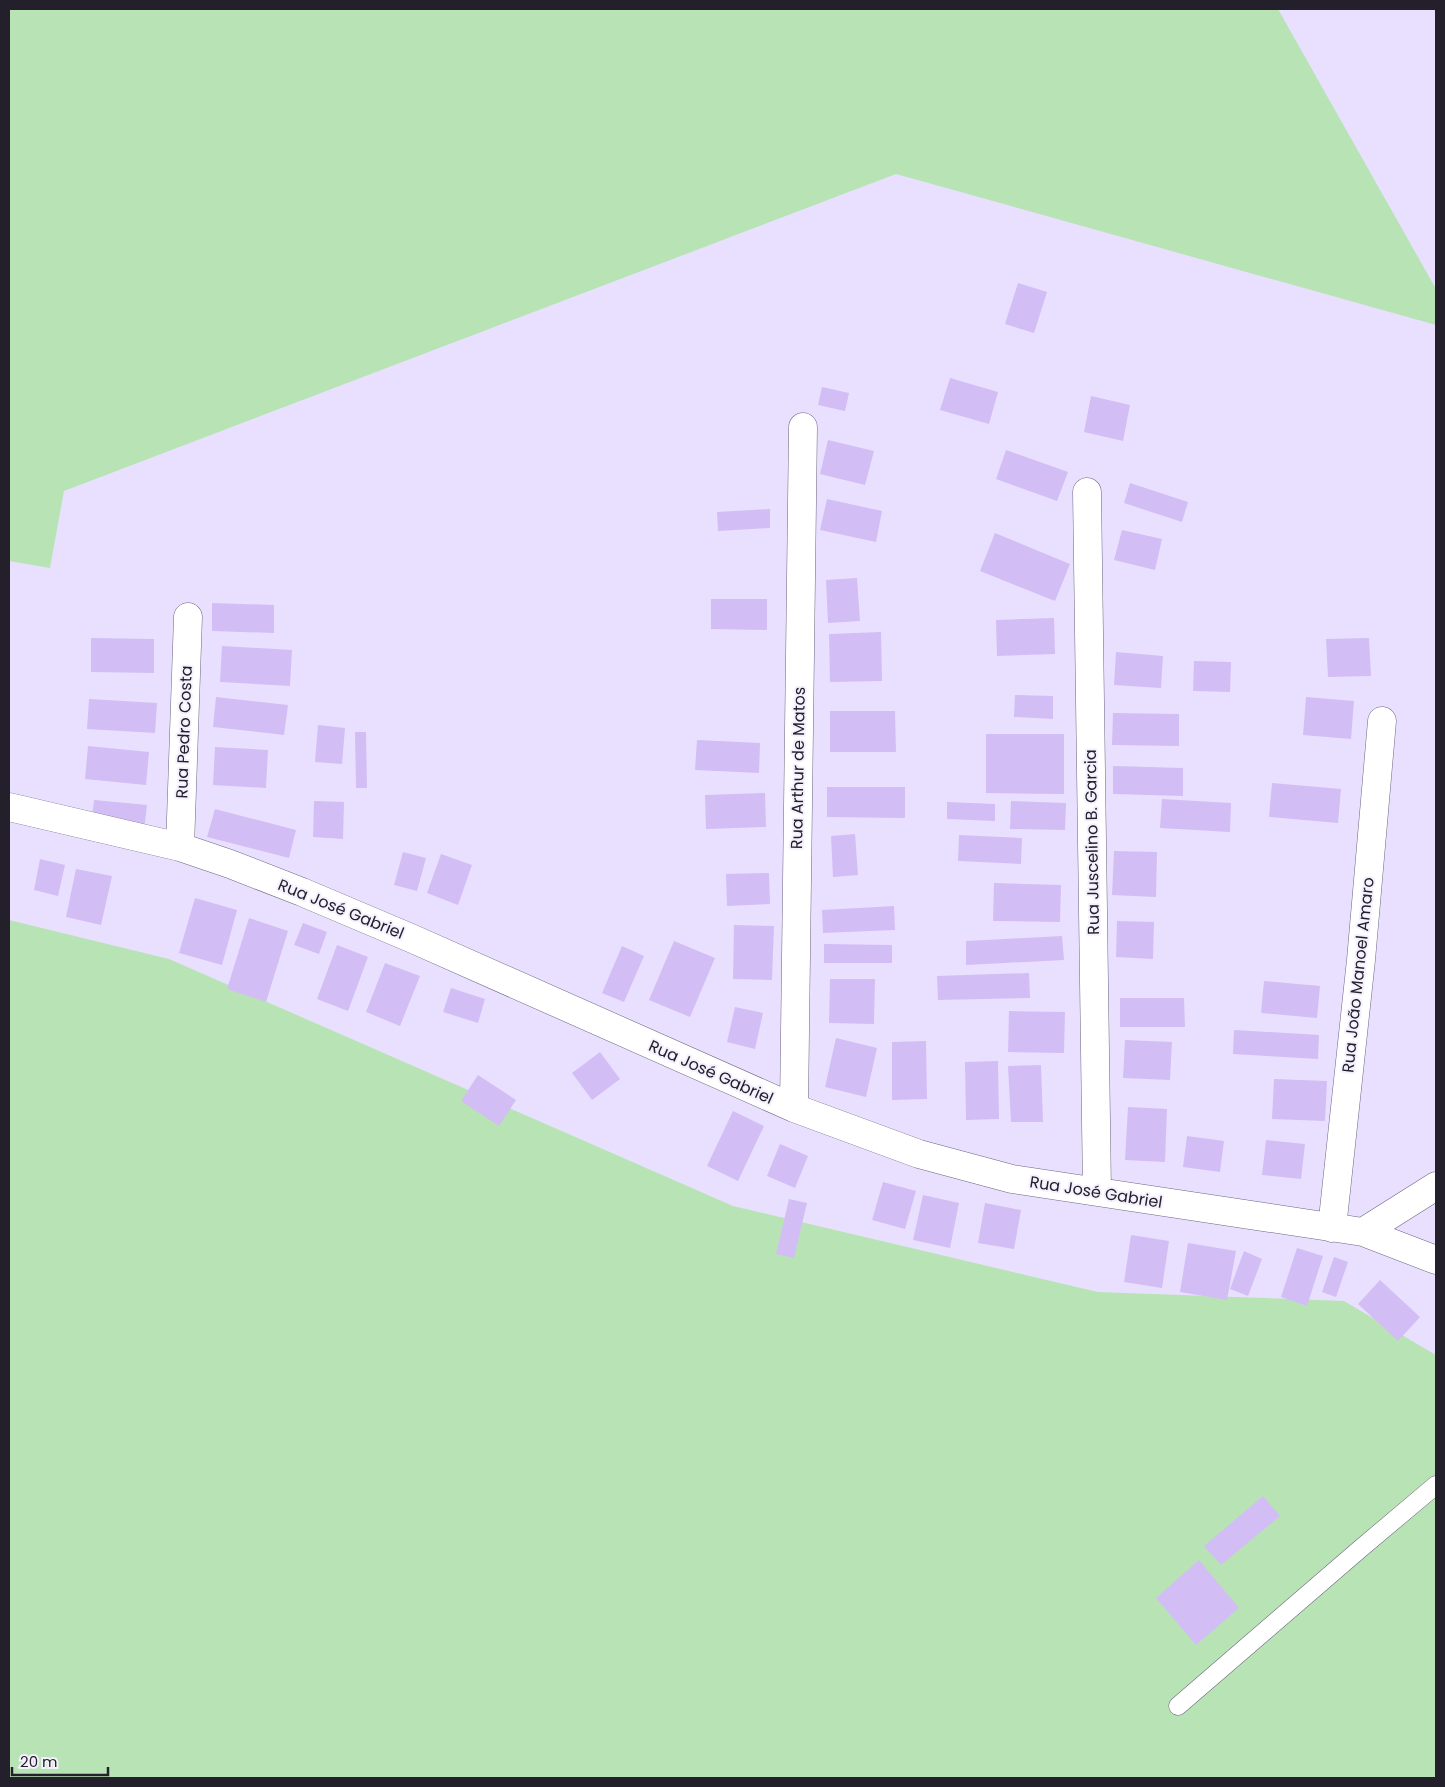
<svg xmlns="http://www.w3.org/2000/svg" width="1445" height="1787" font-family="Poppins,sans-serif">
<rect width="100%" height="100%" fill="#e9e0ff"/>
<path fill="#b8e4b5" d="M 9,9 L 1278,9 L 1436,289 L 1436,325 L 896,174 L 64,491 L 50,568 L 9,561 Z
M 9,920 L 169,959 L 733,1206 L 1098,1292 L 1344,1301 L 1436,1355 L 1436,1778 L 9,1778 Z"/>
<path fill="#d3bdf5" d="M 1018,283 L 1047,292 L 1034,333 L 1005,324 Z
M 950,378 L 998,392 L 989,424 L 940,410 Z
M 822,387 L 849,393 L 845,411 L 818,405 Z
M 1091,396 L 1130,405 L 1123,441 L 1084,432 Z
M 828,440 L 874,451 L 865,485 L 820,474 Z
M 1006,450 L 1068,472 L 1057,501 L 996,479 Z
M 1130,483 L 1188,502 L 1182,522 L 1124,503 Z
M 827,499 L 882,511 L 876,542 L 820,530 Z
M 770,509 L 770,528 L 718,531 L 717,512 Z
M 1122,530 L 1162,539 L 1155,570 L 1114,560 Z
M 995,533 L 1070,564 L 1055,601 L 980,571 Z
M 857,578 L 860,621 L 828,623 L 826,580 Z
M 711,599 L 767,599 L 767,630 L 711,629 Z
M 212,603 L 274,605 L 274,633 L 212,631 Z
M 1054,618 L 1055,654 L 997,656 L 996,620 Z
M 881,632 L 882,681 L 830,682 L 829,634 Z
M 91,638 L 154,639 L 154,673 L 91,672 Z
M 1369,638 L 1371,676 L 1328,677 L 1326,639 Z
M 222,646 L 292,650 L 290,686 L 220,682 Z
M 1116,652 L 1163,656 L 1161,688 L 1114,685 Z
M 1194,661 L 1231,662 L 1230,692 L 1193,691 Z
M 1015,695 L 1053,696 L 1053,719 L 1014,717 Z
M 216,697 L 288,705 L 284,735 L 213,727 Z
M 1306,697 L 1354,701 L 1351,739 L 1303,735 Z
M 89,699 L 157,703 L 155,733 L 87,729 Z
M 830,711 L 895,711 L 896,752 L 830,752 Z
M 1113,713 L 1179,714 L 1179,746 L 1112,745 Z
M 318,725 L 345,728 L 342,764 L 315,762 Z
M 355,732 L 366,732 L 367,788 L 356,788 Z
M 986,734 L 1064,734 L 1064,794 L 986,793 Z
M 697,740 L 760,743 L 759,773 L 695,770 Z
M 88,746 L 149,752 L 146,785 L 85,779 Z
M 215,747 L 268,750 L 266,788 L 213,785 Z
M 1113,766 L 1183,768 L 1183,796 L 1113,794 Z
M 1272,783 L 1341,789 L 1338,823 L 1269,817 Z
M 827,787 L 905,787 L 905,818 L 827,817 Z
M 765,793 L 766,827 L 706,829 L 705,795 Z
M 1162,799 L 1231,803 L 1230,832 L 1160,828 Z
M 94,800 L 147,805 L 144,831 L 91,826 Z
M 314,801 L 344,802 L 343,839 L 313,837 Z
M 1011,801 L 1066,803 L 1065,830 L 1010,829 Z
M 947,802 L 995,804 L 995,821 L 947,819 Z
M 215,809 L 296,830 L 289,858 L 207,837 Z
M 855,834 L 858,875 L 833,877 L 831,836 Z
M 959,835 L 1022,838 L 1021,864 L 958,861 Z
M 1114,851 L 1157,852 L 1156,897 L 1112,895 Z
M 403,852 L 426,858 L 417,891 L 394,885 Z
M 441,854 L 472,865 L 458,905 L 427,893 Z
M 40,859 L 65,865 L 58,896 L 34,890 Z
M 76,869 L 112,876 L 101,925 L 66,917 Z
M 769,873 L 770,904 L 727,906 L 726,874 Z
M 994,883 L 1061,885 L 1060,922 L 993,921 Z
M 195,898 L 237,910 L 222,965 L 179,953 Z
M 894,906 L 895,930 L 823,933 L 822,910 Z
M 249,918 L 288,931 L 266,1002 L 227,989 Z
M 1117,921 L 1154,922 L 1153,959 L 1116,957 Z
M 303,923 L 327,932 L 319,954 L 294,945 Z
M 734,925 L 774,926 L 772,980 L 733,979 Z
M 1062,936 L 1064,960 L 966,965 L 966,941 Z
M 674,941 L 715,958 L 690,1017 L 649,1000 Z
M 824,944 L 892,945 L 892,963 L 824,963 Z
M 337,945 L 368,957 L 348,1011 L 317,999 Z
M 622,946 L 644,956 L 624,1002 L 602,993 Z
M 385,963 L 420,976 L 400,1026 L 366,1012 Z
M 1029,973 L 1030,998 L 938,1000 L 937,976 Z
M 830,979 L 875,979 L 874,1024 L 829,1023 Z
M 1264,981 L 1320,986 L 1317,1018 L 1261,1013 Z
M 451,988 L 485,999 L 478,1023 L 443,1012 Z
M 1120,998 L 1184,998 L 1185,1027 L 1120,1027 Z
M 735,1007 L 763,1013 L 755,1049 L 727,1042 Z
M 1009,1011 L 1065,1012 L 1064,1053 L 1008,1052 Z
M 1234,1030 L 1319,1035 L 1318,1059 L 1233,1054 Z
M 836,1038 L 877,1048 L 866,1097 L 825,1087 Z
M 1125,1040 L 1172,1042 L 1170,1080 L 1123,1078 Z
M 926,1041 L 927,1099 L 892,1100 L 892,1042 Z
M 600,1052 L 620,1079 L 592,1100 L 572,1073 Z
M 998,1061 L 999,1119 L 966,1120 L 965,1062 Z
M 1041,1065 L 1043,1122 L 1011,1122 L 1008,1066 Z
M 478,1075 L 516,1100 L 499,1126 L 461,1101 Z
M 1274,1079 L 1327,1081 L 1325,1121 L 1272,1119 Z
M 1128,1107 L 1167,1109 L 1165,1162 L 1125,1160 Z
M 733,1111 L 764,1126 L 738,1181 L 707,1166 Z
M 1187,1136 L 1224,1141 L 1220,1172 L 1183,1167 Z
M 1266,1140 L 1305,1144 L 1301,1179 L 1262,1175 Z
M 780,1144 L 808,1156 L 795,1188 L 767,1176 Z
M 883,1182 L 916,1191 L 905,1229 L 872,1220 Z
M 923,1195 L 959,1203 L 950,1248 L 913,1240 Z
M 789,1199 L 807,1203 L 794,1258 L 776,1254 Z
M 985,1203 L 1021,1210 L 1014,1249 L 978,1243 Z
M 1131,1235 L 1169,1241 L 1162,1288 L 1124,1282 Z
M 1188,1243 L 1236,1251 L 1227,1300 L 1180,1292 Z
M 1297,1248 L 1323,1256 L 1307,1306 L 1281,1297 Z
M 1244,1251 L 1262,1259 L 1248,1296 L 1230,1289 Z
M 1334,1257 L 1348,1262 L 1336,1297 L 1322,1292 Z
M 1380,1280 L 1420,1317 L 1398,1341 L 1358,1304 Z
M 1263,1496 L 1280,1516 L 1221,1565 L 1204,1546 Z
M 1199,1560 L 1239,1608 L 1196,1645 L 1156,1598 Z"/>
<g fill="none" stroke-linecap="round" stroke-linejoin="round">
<defs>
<path id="lane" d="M 1178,1706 L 1360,1549 L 1436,1485"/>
<path id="street" d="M 1087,492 L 1097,1191
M 9,807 L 180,847 L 230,864 L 302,892 L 413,939 L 794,1108 L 919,1154 L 1012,1179 L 1363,1232 L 1436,1260
M 180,847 L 188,617
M 794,1108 L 803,427
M 1332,1228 L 1361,960 L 1382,721
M 1363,1232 L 1436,1186"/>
</defs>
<use href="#lane" stroke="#6d6580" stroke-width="19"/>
<use href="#street" stroke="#6d6580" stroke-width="29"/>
<use href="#lane" stroke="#fff" stroke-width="18"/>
<use href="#street" stroke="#fff" stroke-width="28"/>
</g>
<g text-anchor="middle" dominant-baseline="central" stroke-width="4" stroke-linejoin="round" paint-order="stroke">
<g font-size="16" fill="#24202b" stroke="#f4f0fd">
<text transform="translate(184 732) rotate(-88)">Rua Pedro Costa</text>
<text transform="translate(798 768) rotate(-89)">Rua Arthur de Matos</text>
<text transform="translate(1092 842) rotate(-91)">Rua Juscelino B. Garcia</text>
<text transform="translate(341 909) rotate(22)">Rua José Gabriel</text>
<text transform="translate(1358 975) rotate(-84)">Rua João Manoel Amaro</text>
<text transform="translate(711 1072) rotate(24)">Rua José Gabriel</text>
<text transform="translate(1096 1192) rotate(9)">Rua José Gabriel</text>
</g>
</g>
<rect width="1445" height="1787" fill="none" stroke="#24202b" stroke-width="20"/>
<path d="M12 1767v8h96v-8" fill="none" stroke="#24202b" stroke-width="2.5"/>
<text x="20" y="1767" font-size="15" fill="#24202b" stroke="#f4f0fd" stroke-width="4" paint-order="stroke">20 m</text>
</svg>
